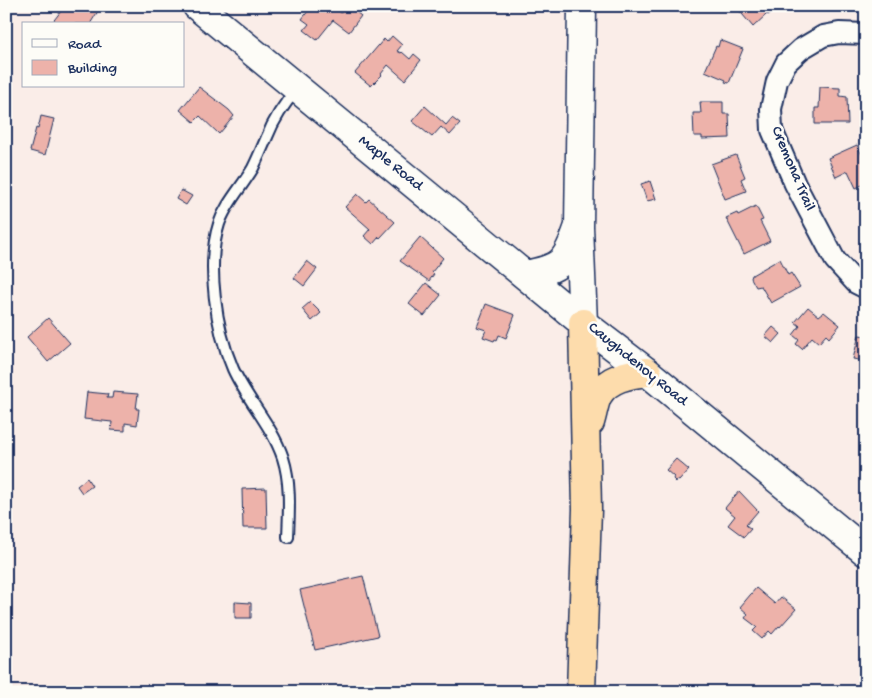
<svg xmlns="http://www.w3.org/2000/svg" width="872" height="698" font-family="'Gochi Hand',sans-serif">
<rect width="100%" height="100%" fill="#faede8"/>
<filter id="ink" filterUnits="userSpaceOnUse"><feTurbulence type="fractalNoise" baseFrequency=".02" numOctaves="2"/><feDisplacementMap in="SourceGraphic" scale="10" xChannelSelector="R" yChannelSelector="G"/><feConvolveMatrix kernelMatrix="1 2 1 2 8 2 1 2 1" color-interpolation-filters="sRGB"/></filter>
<g filter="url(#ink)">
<path fill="#edb2aa" stroke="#1b2f5e" d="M 65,6 L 92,6 L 98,11 L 90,24 L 51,24 Z
M 312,6 L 320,6 L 325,10 L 329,6 L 333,6 L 341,13 L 346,6 L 349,6 L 361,16 L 349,32 L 333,20 L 317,40 L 304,30 L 309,24 L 302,19 Z
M 739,6 L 779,6 L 768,15 L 767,14 L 753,27 L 737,8 Z
M 392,36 L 402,45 L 397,51 L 401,53 L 402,52 L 410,59 L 414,54 L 421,60 L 405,80 L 388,65 L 381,74 L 382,75 L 371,86 L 355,73 L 384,39 L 387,42 Z
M 720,40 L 743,49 L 729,83 L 725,82 L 726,80 L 705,71 L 716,46 L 718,47 Z
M 199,87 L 229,110 L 234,116 L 219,134 L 200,116 L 194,122 L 180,110 Z
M 820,87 L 840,88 L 840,96 L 847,97 L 848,124 L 815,124 L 815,108 L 819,108 Z
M 700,102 L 723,102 L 723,114 L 729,114 L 730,138 L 702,139 L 702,136 L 694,136 L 693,113 L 701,113 Z
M 425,106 L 446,125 L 452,118 L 460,124 L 450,135 L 441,127 L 432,137 L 412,121 Z
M 41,116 L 54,119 L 45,155 L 30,151 L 36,128 L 38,129 Z
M 857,145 L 866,163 L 863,165 L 866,171 L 866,183 L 856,188 L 848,171 L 836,177 L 828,158 Z
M 736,155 L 745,177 L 741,179 L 746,191 L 725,199 L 711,164 Z
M 650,181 L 656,199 L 647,201 L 641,184 Z
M 181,190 L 192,196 L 186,205 L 176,199 Z
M 357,194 L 366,202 L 369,199 L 395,222 L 380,238 L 379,237 L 373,244 L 364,236 L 370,229 L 345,207 Z
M 756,206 L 763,220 L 760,221 L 770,241 L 744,254 L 726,218 L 737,213 L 738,215 Z
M 420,237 L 443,258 L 432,272 L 434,274 L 429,281 L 400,261 Z
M 780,259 L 788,275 L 791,273 L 800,287 L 771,303 L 761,286 L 756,287 L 751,278 L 752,275 Z
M 307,261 L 317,269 L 304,286 L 294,278 Z
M 426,283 L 441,295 L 424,316 L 409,304 Z
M 310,302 L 321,313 L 312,321 L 302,309 Z
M 486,304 L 515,315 L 506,338 L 499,335 L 497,340 L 495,339 L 494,341 L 483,337 L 486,330 L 477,327 Z
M 808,307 L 819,316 L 824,312 L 840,325 L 829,338 L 826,335 L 819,343 L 812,337 L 802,349 L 796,344 L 799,340 L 793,335 L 800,326 L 795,322 Z
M 48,318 L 70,343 L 48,362 L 27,337 Z
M 773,327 L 781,334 L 773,343 L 765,336 Z
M 859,335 L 866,336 L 866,374 L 862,373 L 864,361 L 853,359 Z
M 87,392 L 108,394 L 107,398 L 112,398 L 113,392 L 138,394 L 136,409 L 139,409 L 137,425 L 125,423 L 125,431 L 111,430 L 112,422 L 84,419 Z
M 676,459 L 689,470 L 679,481 L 677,480 L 676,482 L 673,479 L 674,477 L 666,470 Z
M 87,478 L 92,486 L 82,493 L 77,486 Z
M 266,488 L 267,528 L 243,528 L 242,489 Z
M 739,491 L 758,511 L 746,525 L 751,529 L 744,537 L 728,525 L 735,516 L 725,508 Z
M 363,576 L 378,636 L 315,650 L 300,590 Z
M 756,588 L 775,604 L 781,597 L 796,609 L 780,627 L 779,626 L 772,634 L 769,631 L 762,639 L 753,631 L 757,627 L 745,618 L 748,614 L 740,607 Z
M 235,602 L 251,603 L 251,618 L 235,618 Z"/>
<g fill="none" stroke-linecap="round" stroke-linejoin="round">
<defs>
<path id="lane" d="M 288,537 C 289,511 291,483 283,458 C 272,425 247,400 233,369 C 216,330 206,264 219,224 C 226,203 242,187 253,168 C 258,158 262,148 267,137 C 274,119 284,104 297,89"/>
<path id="street" d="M 866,34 L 839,33 L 823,36 L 801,49 L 786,63 L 777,81 L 771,109 L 772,130 L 795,184 L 835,260 L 856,283 L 866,288"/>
<path id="secondary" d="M 197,6 L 583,323
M 582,6 L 579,227 L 583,323 L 647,372 L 866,552
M 525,275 C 562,268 566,263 578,229"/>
<path id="highway" d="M 590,422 C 593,413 594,402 598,395 C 608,378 629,374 647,372
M 581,692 L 587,509 L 583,323"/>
</defs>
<use href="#lane" stroke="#1b2f5e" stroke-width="14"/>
<use href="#street" stroke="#1b2f5e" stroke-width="24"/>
<use href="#secondary" stroke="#1b2f5e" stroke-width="31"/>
<use href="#highway" stroke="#1b2f5e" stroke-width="31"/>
<use href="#lane" stroke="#fdfcf7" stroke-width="10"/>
<use href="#street" stroke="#fdfcf7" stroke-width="20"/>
<use href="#secondary" stroke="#fdfcf7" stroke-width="28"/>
<use href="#highway" stroke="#fddcac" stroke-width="28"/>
</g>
</g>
<g text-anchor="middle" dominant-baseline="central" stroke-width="5" stroke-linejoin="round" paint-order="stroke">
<g font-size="16" fill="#1b2f5e" stroke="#fdfcf7">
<text transform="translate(390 164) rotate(39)">Maple Road</text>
<text transform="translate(792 169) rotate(67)">Cremona Trail</text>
<text transform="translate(637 365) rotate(39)">Caughdenoy Road</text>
</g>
</g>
<rect width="872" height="698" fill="none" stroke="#fdfcf7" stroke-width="25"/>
<rect x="12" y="12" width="847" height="673" fill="none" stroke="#1b2f5e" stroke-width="2" filter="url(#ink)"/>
<rect x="22" y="22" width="162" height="65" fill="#fdfcf7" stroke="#a3aaba"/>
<rect x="32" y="39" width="25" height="8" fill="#fdfcf7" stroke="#a3aaba"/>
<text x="68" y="48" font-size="15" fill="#1b2f5e">Road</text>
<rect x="32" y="60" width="25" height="15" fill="#edb2aa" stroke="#a3aaba"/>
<text x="68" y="72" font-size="15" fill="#1b2f5e">Building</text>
</svg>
